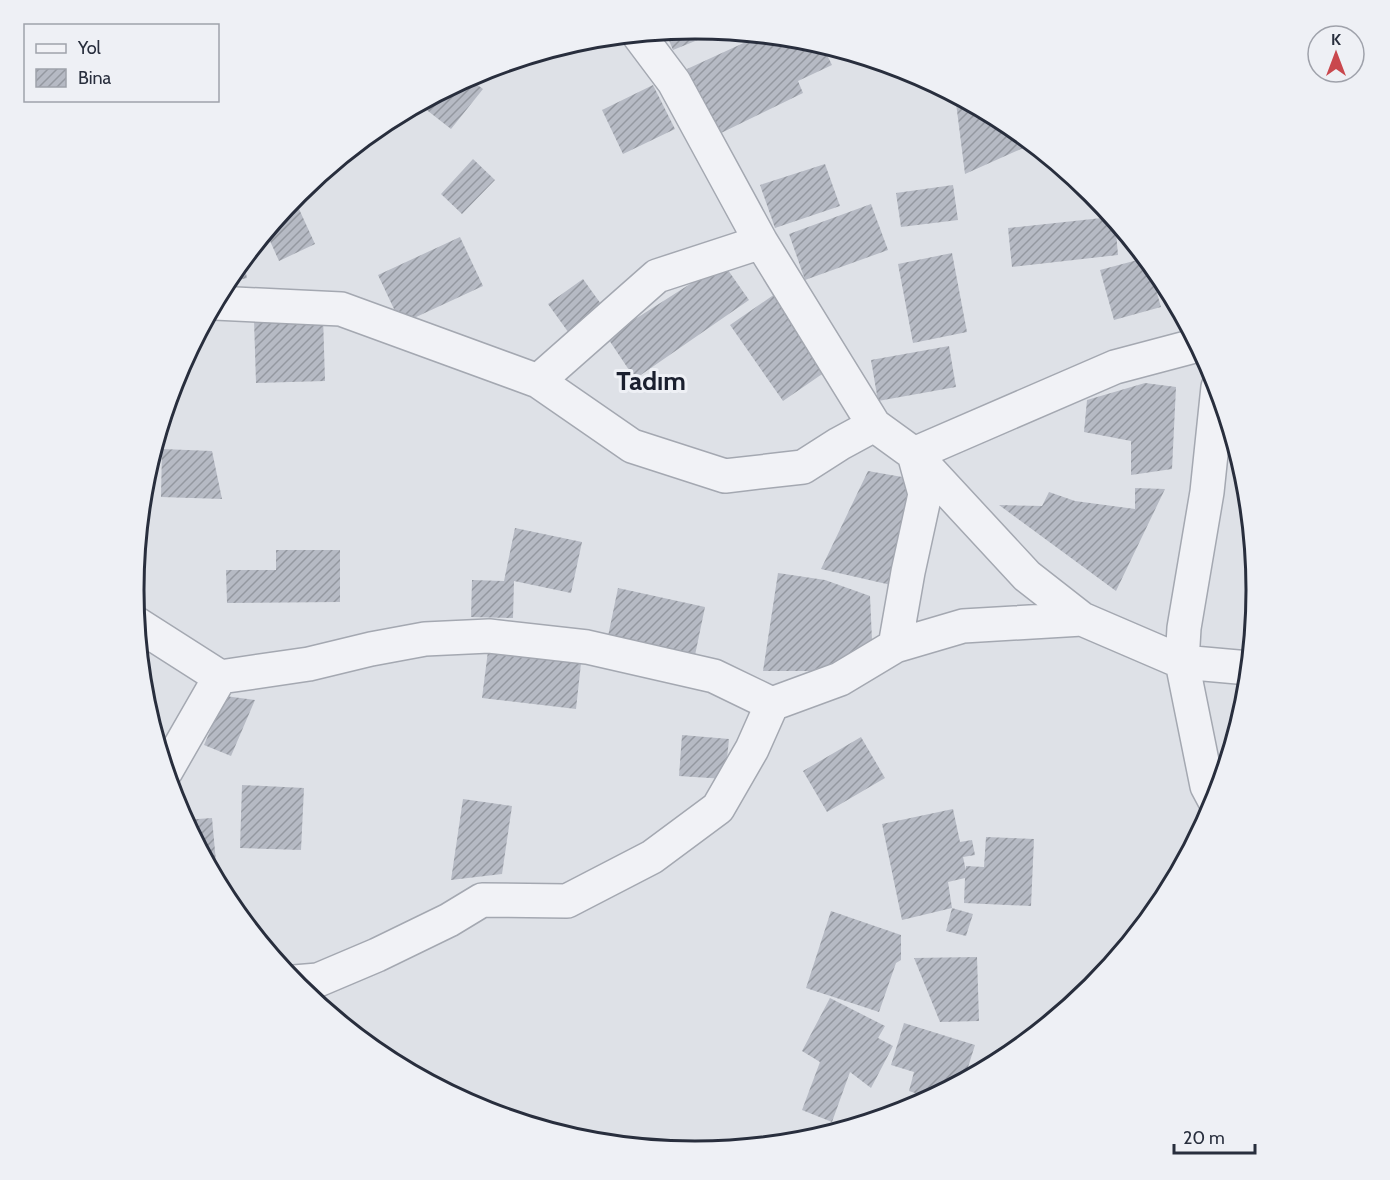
<svg xmlns="http://www.w3.org/2000/svg" width="1390" height="1180" font-family="Cabin,sans-serif">
<defs>
<pattern id="building-hatch" width="6" height="6" patternUnits="userSpaceOnUse" patternTransform="scale(1.5)"><rect width="6" height="6" fill="#b6bac4"/><path d="M-1 1l2-2M0 6l6-6M5 7l2-2" fill="none" stroke="#9498a0"/></pattern>
</defs>
<rect width="100%" height="100%" fill="#dee1e7"/>
<path fill="url(#building-hatch)" d="M 695,29 L 720,31 L 673,50 L 665,31 Z
M 761,35 L 805,39 L 822,45 L 832,65 L 798,81 L 803,93 L 719,134 L 687,69 Z
M 468,78 L 483,89 L 451,129 L 419,104 Z
M 653,85 L 675,129 L 623,154 L 602,110 Z
M 955,95 L 1007,123 L 1032,144 L 965,174 Z
M 473,159 L 495,180 L 462,214 L 441,194 Z
M 825,164 L 840,206 L 775,228 L 760,185 Z
M 953,185 L 958,220 L 901,227 L 896,193 Z
M 294,198 L 315,244 L 279,261 L 266,232 Z
M 871,204 L 888,250 L 805,280 L 789,234 Z
M 1111,217 L 1115,221 L 1118,255 L 1012,267 L 1008,228 Z
M 460,237 L 483,286 L 401,324 L 378,275 Z
M 952,253 L 967,332 L 913,343 L 898,264 Z
M 1145,258 L 1148,262 L 1161,307 L 1114,320 L 1100,270 Z
M 243,260 L 247,278 L 225,283 L 228,278 Z
M 723,263 L 749,300 L 635,379 L 607,337 Z
M 583,279 L 606,311 L 571,336 L 548,304 Z
M 775,294 L 828,370 L 783,401 L 730,325 Z
M 323,317 L 325,381 L 256,383 L 254,320 Z
M 949,346 L 956,387 L 878,401 L 871,360 Z
M 1145,383 L 1176,387 L 1172,469 L 1131,475 L 1131,441 L 1084,432 L 1087,400 Z
M 162,449 L 212,451 L 222,499 L 161,497 Z
M 868,471 L 908,478 L 906,505 L 891,585 L 821,569 Z
M 1135,488 L 1165,489 L 1116,591 L 999,505 L 1042,506 L 1049,492 L 1075,501 L 1135,509 Z
M 515,528 L 582,542 L 571,593 L 514,581 L 513,618 L 471,617 L 472,580 L 504,581 Z
M 276,550 L 340,550 L 340,602 L 227,603 L 226,570 L 276,570 Z
M 778,573 L 825,580 L 870,596 L 872,640 L 822,671 L 763,671 Z
M 618,588 L 705,607 L 694,660 L 607,641 Z
M 489,643 L 582,654 L 576,709 L 482,698 Z
M 225,696 L 255,700 L 231,756 L 204,745 Z
M 682,735 L 729,739 L 725,779 L 679,776 Z
M 861,737 L 885,778 L 827,812 L 803,771 Z
M 242,785 L 304,788 L 301,850 L 240,848 Z
M 463,799 L 512,806 L 502,874 L 451,880 Z
M 953,809 L 960,842 L 972,840 L 975,855 L 963,857 L 966,871 L 966,866 L 984,867 L 986,837 L 1034,839 L 1031,906 L 964,903 L 965,878 L 948,882 L 952,908 L 902,920 L 882,824 Z
M 212,818 L 218,884 L 184,820 Z
M 952,908 L 973,914 L 966,936 L 946,931 Z
M 831,911 L 901,935 L 901,960 L 896,963 L 879,1012 L 806,988 Z
M 977,957 L 979,1021 L 940,1022 L 914,958 Z
M 830,998 L 885,1026 L 878,1038 L 893,1046 L 871,1088 L 850,1072 L 832,1122 L 802,1110 L 820,1062 L 802,1051 Z
M 904,1023 L 975,1045 L 964,1080 L 930,1098 L 909,1091 L 914,1072 L 891,1065 Z"/>
<g fill="none" stroke-linecap="round" stroke-linejoin="round">
<defs>
<path id="minor" d="M 638,34 L 674,82 L 761,242 L 874,425 L 914,454 L 1027,576 L 1082,619 L 1182,662 L 1207,786 L 1215,801
M 215,303 L 341,309 L 538,381 L 632,446 L 725,476 L 803,467 L 839,444 L 874,425
M 538,381 L 657,276 L 761,242
M 1218,387 L 1207,492 L 1184,628 L 1182,662 L 1249,668
M 137,624 L 220,677 L 309,664 L 371,649 L 425,639 L 489,636 L 587,647 L 714,676 L 772,704
M 895,646 L 963,626 L 1082,619
M 166,771 L 220,677
M 294,982 L 318,980 L 377,955 L 449,920 L 482,900 L 567,901 L 652,857 L 718,808 L 752,749 L 772,704 L 840,679 L 895,646 L 908,572 L 925,494 L 914,454 L 1115,367 L 1198,345"/>
</defs>
<use href="#minor" stroke="#a4a8b1" stroke-width="36"/>
<use href="#minor" stroke="#f1f2f6" stroke-width="33"/>
</g>
<g text-anchor="middle" dominant-baseline="central" stroke-width="6" stroke-linejoin="round" paint-order="stroke">
<g font-size="26" font-weight="bold" fill="#1a1f2e" stroke="#eef0f5">
<text x="651" y="381">Tadım</text>
</g>
</g>
<path d="M0 0H1390V1180H0ZM144 590a551 551 0 1 1 1102 0a551 551 0 1 1-1102 0Z" fill="#eef0f5" fill-rule="evenodd"/>
<path fill="none" stroke="#282e3d" stroke-width="3" d="M144 590a551 551 0 1 1 1102 0a551 551 0 1 1-1102 0Z"/>
<rect x="24" y="24" width="195" height="78" fill="#eef0f5" stroke="#9fa2ab" stroke-width="1.5"/>
<rect x="36" y="44" width="30" height="9" fill="#f1f2f6" stroke="#9fa2ab" stroke-width="1.5"/>
<text x="78" y="54" font-size="18" fill="#282e3d">Yol</text>
<rect x="36" y="69" width="30" height="18" fill="url(#building-hatch)" stroke="#9fa2ab" stroke-width="1.5"/>
<text x="78" y="84" font-size="18" fill="#282e3d">Bina</text>
<g transform="translate(1336 54)"><circle r="28" fill="#eef0f5" stroke="#9fa2ab" stroke-width="1.5"/>
<path d="M0-4.5L10 22L0 15L-10 22Z" fill="#c9474d"/>
<text y="-9" font-size="16" font-weight="bold" text-anchor="middle" fill="#282e3d">K</text>
</g>
<path d="M1174 1144v9h81v-9" fill="none" stroke="#282e3d" stroke-width="3"/>
<text x="1183" y="1144" font-size="18" fill="#282e3d" stroke="#eef0f5" stroke-width="4.5" paint-order="stroke">20 m</text>
</svg>
